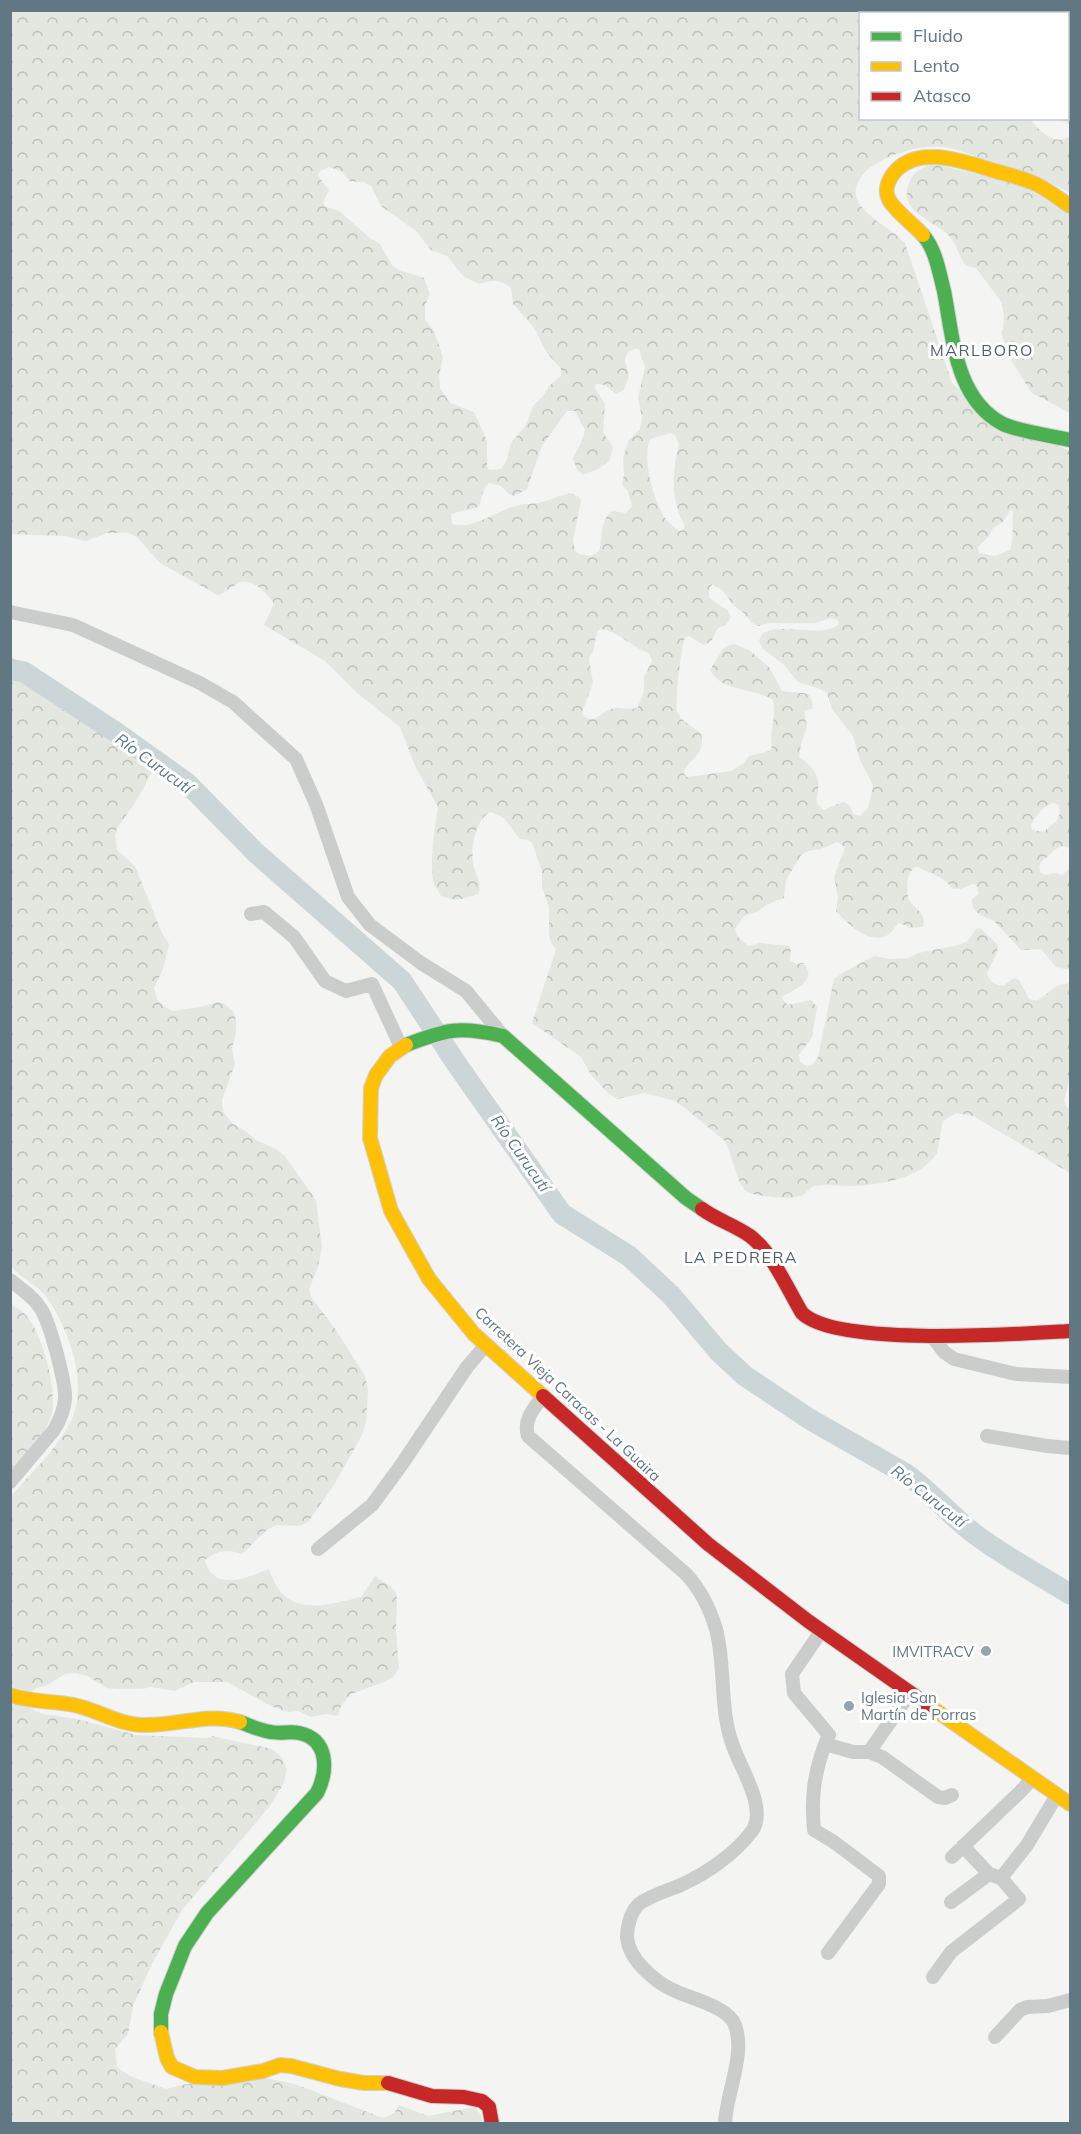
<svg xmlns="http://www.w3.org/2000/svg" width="1081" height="2134" font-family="Mulish,sans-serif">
<defs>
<pattern id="forest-crowns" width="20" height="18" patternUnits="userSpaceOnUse" patternTransform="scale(1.5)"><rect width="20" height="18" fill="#e4e7e0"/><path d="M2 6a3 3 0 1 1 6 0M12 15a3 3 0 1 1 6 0" fill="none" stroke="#bcc0bb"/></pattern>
</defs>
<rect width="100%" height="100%" fill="#f4f4f2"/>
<path fill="url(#forest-crowns)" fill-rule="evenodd" d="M 999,10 L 1070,11 L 1070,125 L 1059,119 L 1068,118 L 1068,14 L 998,13 Z
M 11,11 L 864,11 L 866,13 L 860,14 L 860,118 L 1030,119 C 1039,131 1055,147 1070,136 L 1070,193 C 1042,177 1012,168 981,158 C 968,154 955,148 941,147 C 917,145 882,156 865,172 C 856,181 852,194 860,205 C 871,220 892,229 905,243 L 952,383 C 982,414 1032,433 1070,451 L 1070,848 C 1060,844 1056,849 1048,856 C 1042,862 1038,862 1040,872 L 1045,875 L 1054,873 L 1062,875 L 1070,868 L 1070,970 L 1056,967 L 1041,949 L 1021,950 L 994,921 L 980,915 L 973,908 L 972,900 L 979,893 L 976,885 L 972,884 L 961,889 L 953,889 C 941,874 933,876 918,867 L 914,867 C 906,876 907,888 908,898 C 914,910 927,911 923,927 L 911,928 L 899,923 C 894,927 892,934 886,936 C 868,944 847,923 836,911 L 838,897 L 834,877 L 845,847 L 837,842 L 821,849 L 808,851 L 801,855 L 786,880 L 784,898 L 766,905 L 759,911 L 744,916 L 735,929 L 737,936 L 747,945 L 751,946 L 759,943 L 789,946 L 791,951 L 790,960 L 796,964 L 803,963 C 819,979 795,990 783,996 L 782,999 L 788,1005 L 811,1000 L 817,1007 L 812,1037 L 799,1055 L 800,1062 L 807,1066 L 812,1065 L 818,1057 L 834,979 L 844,972 L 874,956 L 891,959 L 909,958 L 918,953 L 959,945 L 968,941 L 976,929 L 980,928 L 998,945 L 997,953 L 987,973 C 989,982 995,984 1003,986 L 1014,978 L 1019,980 L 1029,999 L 1037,1001 L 1057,986 L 1070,983 L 1070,1078 L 1064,1101 L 1067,1108 L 1070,1107 L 1070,1173 L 973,1116 L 956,1113 L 943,1121 L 937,1153 C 920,1180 879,1185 849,1186 C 838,1186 827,1184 816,1186 C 809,1187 807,1193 801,1196 C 787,1200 758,1197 745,1191 L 739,1181 L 726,1142 L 685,1108 L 675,1101 L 645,1093 L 617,1099 L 609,1094 L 591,1075 L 581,1057 L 532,1023 L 556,949 L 551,943 L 549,933 L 549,907 L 542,887 L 542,871 L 532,843 L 528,840 L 520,839 L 503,817 L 490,812 C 475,821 471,846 473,861 C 474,874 483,882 478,894 C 464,899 455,902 441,896 C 439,892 436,888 434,884 C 429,865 435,825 438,807 L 416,768 L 400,727 L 357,693 L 325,661 L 264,625 L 274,604 C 269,594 252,577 239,583 C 232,586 227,592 218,595 L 160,563 L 137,537 L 128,533 L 107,533 L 86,541 L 64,536 L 11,534 ZM 329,167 L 341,171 L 350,181 L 363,182 L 371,186 L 381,206 L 416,231 L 431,250 L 447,256 L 464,277 L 479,284 C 492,280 499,279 511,288 L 513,304 L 533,326 L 547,353 L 561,369 L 561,376 L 549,386 L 543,396 L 533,406 L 526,425 L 511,443 L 506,462 L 501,469 L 489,470 L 487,466 L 487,441 L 474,412 L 450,403 L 440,388 L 439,375 L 443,357 L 434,331 L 425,320 L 425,305 L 430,294 L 424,278 L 399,270 L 392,265 L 380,244 L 370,238 L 339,211 L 324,206 L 323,202 L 329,190 L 318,176 L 320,171 ZM 634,349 L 639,349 L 645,367 L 638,398 L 642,418 L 640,429 L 628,441 L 623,458 L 624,474 L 622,485 L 628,491 L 632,506 L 626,513 L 613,511 C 598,521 604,536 599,551 L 591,556 L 579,554 L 575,551 L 573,540 L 581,501 L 579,497 L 570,493 C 559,495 549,501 538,503 C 530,504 522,504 515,506 C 494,512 474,530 452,524 L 451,514 C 461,510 469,512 479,506 L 485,487 L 489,483 L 501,486 L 510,495 L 514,496 L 527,489 L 542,446 L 567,411 L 575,411 L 585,430 L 582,441 L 573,458 L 577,470 L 583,475 L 598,469 L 610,460 L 613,447 L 603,432 L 605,404 L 595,388 L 596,384 L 605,385 L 616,394 L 624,390 L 629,376 L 625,361 L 627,353 ZM 670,433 L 675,435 L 679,444 C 672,471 670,501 685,526 L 683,530 L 679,531 C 675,527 668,523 665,518 C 655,504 640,455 651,439 ZM 1011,509 L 1013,512 C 1012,525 1014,537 1010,550 L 994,556 L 979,553 L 978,547 L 989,536 L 993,528 L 1003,522 ZM 713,584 L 723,591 L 734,606 L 744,613 L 752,623 L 759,626 L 769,623 L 815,623 L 831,618 L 838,620 L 839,624 C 822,639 783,622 763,633 L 759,640 L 762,648 L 783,664 L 798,682 L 820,689 L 827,693 L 832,709 L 853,736 L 860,760 L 873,785 L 868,808 L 860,816 L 853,814 C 851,808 851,804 843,802 L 823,810 L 817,803 C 816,797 818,794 818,789 C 820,774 810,764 799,757 L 801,744 L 807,727 L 804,711 L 812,709 L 813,704 L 809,695 C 801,691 792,693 782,691 L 769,667 L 749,650 L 734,644 L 726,646 L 723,649 L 710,670 C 723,693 750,686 773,700 C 777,715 769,732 772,747 L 769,751 L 749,756 L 744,763 L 731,771 L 687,777 L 684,774 L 684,770 C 693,757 706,752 701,734 C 694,726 682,723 677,712 C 675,706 681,644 685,638 L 689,636 L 703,645 C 714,642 713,636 718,628 L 726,625 L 731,617 C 728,606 717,606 709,597 L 709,588 ZM 600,629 C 618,630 632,648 649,653 L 652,661 L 644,677 L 644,690 L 638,707 C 629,711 622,707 614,708 C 601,711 597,725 583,716 L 582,712 L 593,683 L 589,658 L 593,652 L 597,632 ZM 1053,803 L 1059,805 L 1060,813 L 1057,821 L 1043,832 L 1032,830 L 1031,825 C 1036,816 1042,806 1053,803 Z
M 934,164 L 1020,184 L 1070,214 L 1070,413 L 1032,393 L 1022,378 L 1010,358 L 1002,336 L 1004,318 L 1002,303 L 976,268 L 966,266 C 959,257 957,245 950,237 C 935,220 897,213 909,183 C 914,171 921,167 934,164 Z
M 11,657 L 52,680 L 70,698 L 99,715 L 121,737 L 138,746 L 156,765 L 135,803 L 117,828 L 115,836 L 117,850 L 135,866 L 161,931 L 169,944 L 163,969 L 154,988 L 157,999 L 163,1006 L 172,1011 L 201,1007 L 218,1002 L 223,1003 L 233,1011 L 236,1020 L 236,1033 L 232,1048 L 235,1064 L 222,1100 L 223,1111 L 232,1123 L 247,1132 L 256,1140 L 276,1149 L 284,1155 L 316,1200 L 322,1248 L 317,1270 L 309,1289 L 311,1297 L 336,1330 L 365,1376 L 368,1390 L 366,1423 L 361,1437 L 334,1485 L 308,1522 L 300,1526 L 277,1525 L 268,1529 L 242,1554 C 227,1549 218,1550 205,1560 C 213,1593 248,1577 269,1569 C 272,1576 275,1585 280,1591 C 298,1615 336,1603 361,1597 L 375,1576 L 390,1586 L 395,1591 L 397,1597 L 396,1631 L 399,1669 L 393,1677 L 384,1682 L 351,1694 L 341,1706 L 338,1716 L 326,1714 L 311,1717 L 298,1711 L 288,1712 L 273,1707 L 227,1682 L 194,1682 L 175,1691 L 151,1687 L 142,1689 L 116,1689 L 107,1688 L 87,1676 L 75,1673 L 65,1674 L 47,1685 L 36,1688 L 27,1696 L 31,1709 L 43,1714 L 77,1719 L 136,1735 L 207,1738 L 212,1736 L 272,1749 L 282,1757 L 287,1770 L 283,1785 L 269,1807 L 182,1910 L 152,1964 L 133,2006 L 128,2034 L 115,2049 L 117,2067 L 130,2076 L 166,2089 L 187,2084 L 220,2084 L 261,2077 L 295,2084 L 383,2118 L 394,2114 L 399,2105 L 428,2116 L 475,2107 L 481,2115 L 482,2123 L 11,2123 L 11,1496 C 31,1473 57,1449 71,1421 C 89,1383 69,1331 48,1299 C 38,1285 21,1279 11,1266 Z
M 11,1305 C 18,1308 24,1312 29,1319 C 43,1338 59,1394 51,1417 C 43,1437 24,1454 11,1470 Z"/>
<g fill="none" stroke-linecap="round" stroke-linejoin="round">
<path stroke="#ccd5d7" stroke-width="21" d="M 10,669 L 24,672 L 114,731 L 187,783 L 256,853 L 402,981 L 456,1063 L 562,1214 L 629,1256 L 671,1295 L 719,1352 L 745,1376 L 811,1420 L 906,1474 C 930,1491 949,1514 972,1532 C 1003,1556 1038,1574 1070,1594"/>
<defs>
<path id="fast" d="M 923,235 C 936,250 939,272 944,291 C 953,337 955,399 1003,424 C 1021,432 1050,435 1070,440
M 406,1045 C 447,1029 459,1026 503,1036 L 686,1198 L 702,1209
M 161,2032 L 161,2014 L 166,1994 L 185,1946 L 207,1913 L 317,1793 C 328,1771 329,1739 299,1733 C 290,1731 281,1734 271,1732 C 261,1731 251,1726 240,1722"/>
<path id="slow" d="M 923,235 C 913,224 900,215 891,203 C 884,193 886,184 893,174 C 916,144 962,161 992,170 C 1005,174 1019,177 1031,182 C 1045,187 1058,198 1070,206
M 406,1045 L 390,1056 L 376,1075 L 371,1088 L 370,1138 L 391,1211 L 429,1279 L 474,1334 L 543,1396
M 10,1695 C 31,1702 52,1701 74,1705 C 98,1710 119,1725 144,1725 C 177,1726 208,1712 240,1722
M 928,1705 L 1070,1804
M 161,2032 L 167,2058 L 172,2067 L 195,2077 L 223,2078 L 263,2071 L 280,2065 L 291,2066 L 340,2079 L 364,2083 L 388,2083"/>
<path id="jam" d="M 702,1209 C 717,1220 736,1226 750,1236 C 772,1252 788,1290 802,1313 C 836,1347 1018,1334 1070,1331
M 543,1396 L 708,1544 L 808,1621 L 928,1705
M 388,2083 L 432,2096 L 464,2097 L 482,2101 L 489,2107 L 492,2124"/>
</defs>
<use href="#fast" stroke="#cfd1d2" stroke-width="16"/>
<use href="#slow" stroke="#cfd1d2" stroke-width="16"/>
<use href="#jam" stroke="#cfd1d2" stroke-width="16"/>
<path stroke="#cbcdcd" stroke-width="14" d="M 10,612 L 73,625 L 200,683 L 233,702 L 296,759 L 316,804 L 348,897 L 370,925 L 421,963 L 466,991 L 503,1036
M 251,914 L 264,912 L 294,937 L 325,981 L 346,991 L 372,984 L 401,1047
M 10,1280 C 21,1289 34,1297 41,1309 C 50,1323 66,1383 65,1399 C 64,1410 60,1420 54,1430 L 10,1482
M 932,1336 L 944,1352 L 954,1359 L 1016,1374 L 1070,1377
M 543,1396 C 534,1408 523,1420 528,1436 L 686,1574 C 700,1589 710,1609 716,1629 C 726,1667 719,1709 733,1746 C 740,1767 768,1809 752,1831 C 735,1854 707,1873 681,1885 C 667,1891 651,1895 639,1904 C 631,1911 627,1926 627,1937 C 628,1949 635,1960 644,1969 C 651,1976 659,1983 669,1988 C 686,1998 727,2005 735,2025 C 746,2055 726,2093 725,2124
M 987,1436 L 1047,1446 L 1070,1448
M 318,1549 L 372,1505 L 402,1464 L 467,1367 L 486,1345
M 822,1630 L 792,1674 L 794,1693 L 829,1735 L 825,1744 L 853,1752 L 869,1752 L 882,1757 L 938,1797 L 945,1798 L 952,1795
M 825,1744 C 814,1775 811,1796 814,1830 L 834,1842 L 879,1876 L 879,1884 L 828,1953
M 869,1752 L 910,1693
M 963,1846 L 989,1874
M 952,1857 L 1020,1792 L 1033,1778
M 951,1902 L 989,1874 L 1001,1878
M 933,1977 L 951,1952 L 1019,1899 L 1001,1878 L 1027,1845 L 1057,1795
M 995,2037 L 1020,2010 L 1027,2007 L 1048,2006 L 1070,2000"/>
<use href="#fast" stroke="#4caf50" stroke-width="14"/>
<use href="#slow" stroke="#ffc107" stroke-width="14"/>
<use href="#jam" stroke="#c62828" stroke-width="14"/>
</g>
<g fill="#95a3aa" stroke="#fff" stroke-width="2">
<circle cx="986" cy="1651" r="6"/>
<circle cx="849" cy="1706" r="6"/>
</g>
<g text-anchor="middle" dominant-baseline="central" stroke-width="6" stroke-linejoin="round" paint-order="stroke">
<g font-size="15" fill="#627784" stroke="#fff">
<text transform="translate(568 1394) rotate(43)">Carretera Vieja Caracas - La Guaira</text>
</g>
<g font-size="15" fill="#627784" stroke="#fff" text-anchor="end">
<text x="974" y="1651">IMVITRACV</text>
<text x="861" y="1697" text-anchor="start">Iglesia San<tspan x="861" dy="17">Martín de Porras</tspan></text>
</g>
<g font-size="16" letter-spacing="1.5" fill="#505f69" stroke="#fff">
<text x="982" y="350">MARLBORO</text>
<text x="741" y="1257">LA PEDRERA</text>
</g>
<g font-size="16" font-style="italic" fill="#5d7a82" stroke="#fff">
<text transform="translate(154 763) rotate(36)">Río Curucutí</text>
<text transform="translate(521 1153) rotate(55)">Río Curucutí</text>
<text transform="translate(929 1496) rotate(38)">Río Curucutí</text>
</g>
</g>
<rect width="1081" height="2134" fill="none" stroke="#627784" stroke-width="24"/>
<rect x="859" y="12" width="210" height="108" fill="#ffffff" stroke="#c0c9ce" stroke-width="1.5"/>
<rect x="871" y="32" width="30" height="9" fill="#4caf50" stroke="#c0c9ce" stroke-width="1.5"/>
<text x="913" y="42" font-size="18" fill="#627784">Fluido</text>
<rect x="871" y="62" width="30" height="9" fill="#ffc107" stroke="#c0c9ce" stroke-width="1.5"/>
<text x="913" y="72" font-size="18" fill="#627784">Lento</text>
<rect x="871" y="92" width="30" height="9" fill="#c62828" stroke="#c0c9ce" stroke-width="1.5"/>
<text x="913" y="102" font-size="18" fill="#627784">Atasco</text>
</svg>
